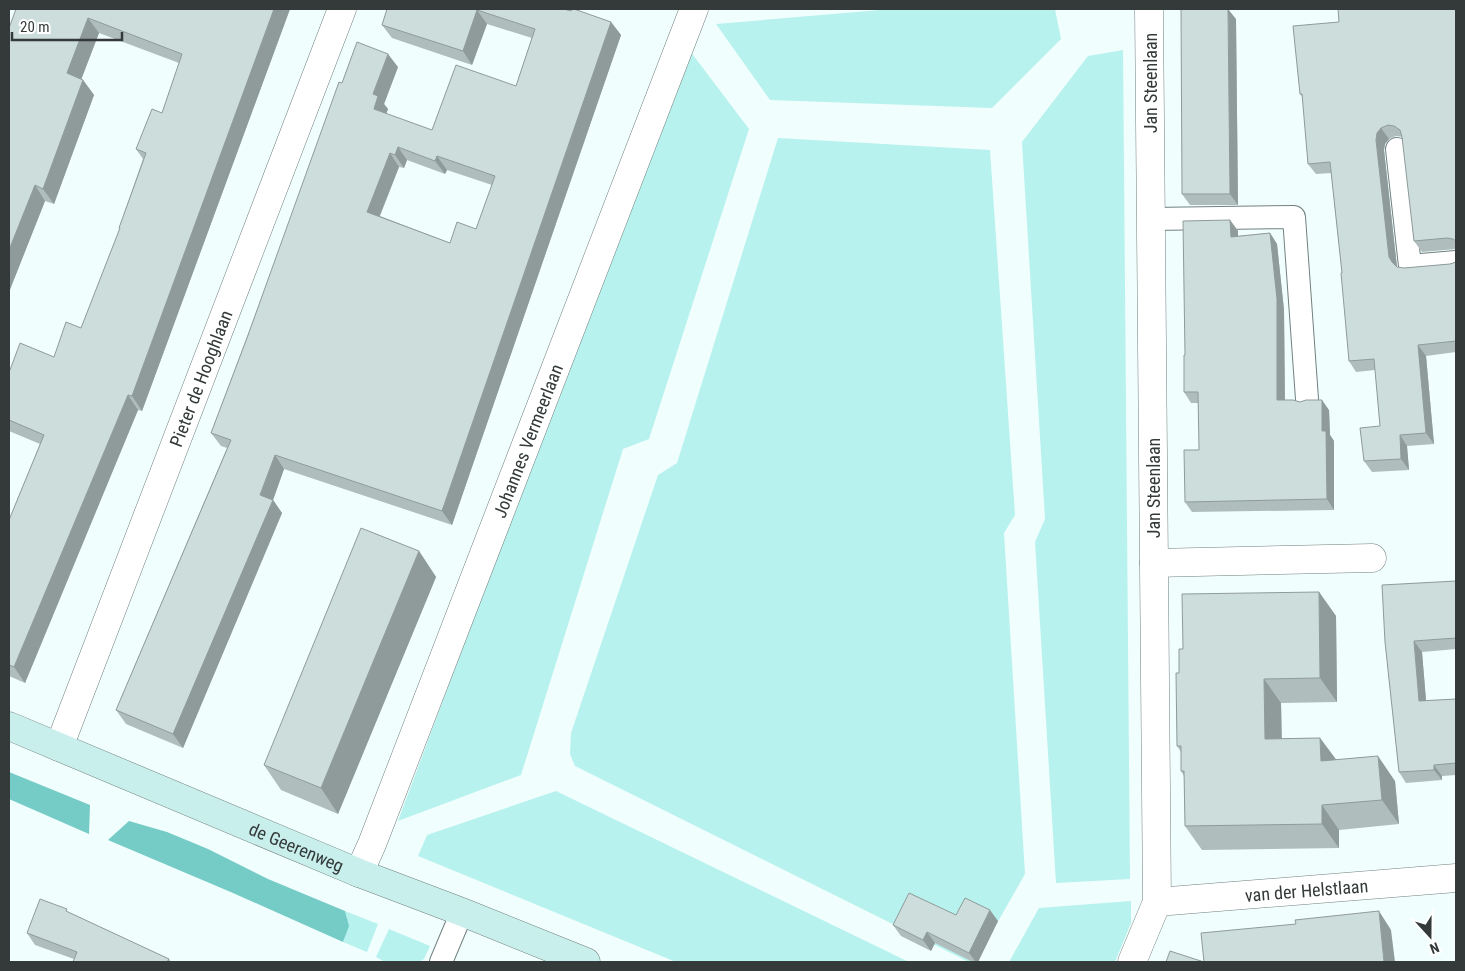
<svg xmlns="http://www.w3.org/2000/svg" width="1465" height="971" font-family="'Roboto Condensed',sans-serif">
<rect width="100%" height="100%" fill="#f0fefd"/>
<path fill="#b8f2ee" d="M 892,9 L 1055,9 L 1061,39 L 992,108 L 770,100 L 716,24 Z
M 687,47 L 749,129 L 649,439 L 623,449 L 521,775 L 398,821 Z
M 1123,50 L 1130,879 L 1056,883 L 1035,542 L 1045,519 L 1022,142 L 1088,56 Z
M 778,138 L 990,150 L 1015,515 L 1004,533 L 1025,874 L 975,962 L 969,962 L 575,766 L 570,754 L 571,733 L 658,475 L 677,463 Z
M 556,791 L 909,962 L 676,962 L 418,856 L 427,835 Z
M 1131,901 L 1131,923 L 1115,962 L 1009,962 L 1039,908 Z
M 345,911 L 378,924 L 367,952 L 343,942 C 347,932 349,921 345,911 Z
M 389,929 L 430,946 L 424,959 L 419,962 L 385,962 L 376,957 Z"/>
<path fill="#75cbc6" d="M 9,772 L 90,805 L 89,834 L 9,799 Z
M 129,821 L 167,832 L 208,849 L 268,879 L 345,911 L 349,926 L 343,942 L 233,893 L 108,840 Z"/>
<g fill="none" stroke-linecap="round" stroke-linejoin="round">
<defs>
<path id="lane" d="M 1397,149 L 1410,266 L 1456,262
M 1151,219 L 1294,217 L 1307,399
M 441,962 L 462,912"/>
<g id="street">
<path d="M 1154,563 L 1372,558"/>
<path id="s1" d="M 59,747 L 342,9"/>
<path id="s2" d="M 359,873 L 372,844 L 694,9"/>
<path id="s3" d="M 1157,902 L 1456,878"/>
<path d="M 1132,962 L 1157,902 L 1149,9"/>
</g>
<g id="secondary">
<path id="s4" d="M 9,726 L 359,873 L 462,912 L 586,962"/>
</g>
</defs>
<use href="#lane" stroke="#71817f" stroke-width="24"/>
<use href="#street" stroke="#71817f" stroke-width="29"/>
<use href="#secondary" stroke="#71817f" stroke-width="29"/>
<use href="#lane" stroke="#fff" stroke-width="22"/>
<use href="#street" stroke="#fff" stroke-width="28"/>
<use href="#secondary" stroke="#c9efed" stroke-width="28"/>
</g>
<path fill="#afbebd" fill-rule="evenodd" d="M 16,9 L 290,9 L 142,411 L 138,410 L 25,683 L 9,676 L 9,520 L 40,444 L 9,431 L 9,369 L 10,370 L 54,357 L 81,328 L 120,229 L 119,228 L 143,159 L 136,149 L 162,113 L 179,63 L 99,33 L 81,79 L 83,80 L 94,95 L 54,204 L 45,201 L 9,292 Z
M 387,9 L 564,9 L 611,22 L 621,35 L 452,525 L 284,469 L 273,500 L 282,513 L 183,748 L 126,724 L 116,710 L 227,448 L 221,446 L 211,433 L 342,83 L 398,67 L 384,104 L 388,109 L 386,114 L 432,130 L 516,86 L 532,38 L 487,24 L 472,65 L 392,38 L 382,25 ZM 407,160 L 445,174 L 447,170 L 492,185 L 476,229 L 450,243 L 380,216 L 399,167 L 404,168 Z
M 1456,9 L 1456,249 L 1422,252 L 1414,241 L 1403,137 L 1396,136 L 1389,139 L 1385,144 L 1384,150 L 1397,267 L 1404,268 L 1450,264 L 1456,262 L 1456,352 L 1426,356 L 1434,444 L 1407,446 L 1409,470 L 1372,472 L 1364,461 L 1380,426 L 1375,370 L 1356,372 L 1349,361 L 1342,273 L 1331,173 L 1316,174 L 1308,164 L 1303,98 L 1300,94 L 1339,22 Z
M 1236,19 L 1238,205 L 1190,205 L 1182,194 Z
M 1230,220 L 1238,231 L 1238,236 L 1270,233 L 1277,244 L 1284,310 L 1285,400 L 1329,410 L 1330,435 L 1334,441 L 1334,510 L 1192,512 L 1185,502 L 1199,450 L 1199,403 L 1191,403 L 1184,392 L 1185,355 Z
M 419,551 L 436,577 L 338,814 L 281,790 L 264,765 Z
M 1456,581 L 1456,649 L 1422,652 L 1426,701 L 1456,699 L 1456,775 L 1442,776 L 1442,780 L 1406,783 L 1399,772 L 1385,642 Z
M 1319,592 L 1336,616 L 1337,702 L 1281,703 L 1282,739 L 1320,738 L 1336,760 L 1395,781 L 1399,824 L 1339,830 L 1339,848 L 1202,850 L 1185,826 L 1184,776 L 1181,771 L 1181,752 L 1177,746 L 1179,673 L 1183,649 Z
M 69,913 L 169,959 L 171,962 L 73,962 L 74,959 L 35,945 L 27,933 Z
M 956,915 L 998,921 L 978,962 L 973,962 L 935,943 L 931,951 L 901,936 L 893,925 Z"/>
<path fill="#8f9b9a" d="M 274,9 L 290,9 L 142,411 L 132,396 Z
M 1228,9 L 1236,19 L 1238,205 L 1230,194 Z
M 477,10 L 487,24 L 472,65 L 463,51 Z
M 88,18 L 99,33 L 78,88 L 67,73 Z
M 611,22 L 621,35 L 452,525 L 442,511 Z
M 388,54 L 398,67 L 384,104 L 388,109 L 383,123 L 374,109 L 373,94 Z
M 83,80 L 94,95 L 54,204 L 43,189 Z
M 1381,128 L 1389,139 L 1385,144 L 1384,150 L 1397,267 L 1392,262 L 1389,257 L 1376,140 L 1377,133 Z
M 398,147 L 407,160 L 404,168 L 395,155 Z
M 390,153 L 399,167 L 376,225 L 367,212 Z
M 437,156 L 447,170 L 445,174 L 435,161 Z
M 35,185 L 45,201 L 9,292 L 9,250 Z
M 1230,220 L 1238,231 L 1238,247 L 1231,237 Z
M 1270,233 L 1277,244 L 1284,310 L 1285,410 L 1277,400 Z
M 1418,345 L 1426,356 L 1434,444 L 1426,433 Z
M 128,395 L 138,410 L 25,683 L 14,667 Z
M 1322,400 L 1329,410 L 1330,435 L 1334,441 L 1334,510 L 1327,499 L 1322,431 Z
M 1400,435 L 1407,446 L 1409,470 L 1401,459 Z
M 275,455 L 284,469 L 273,500 L 282,513 L 183,748 L 173,734 Z
M 419,551 L 436,577 L 338,814 L 321,788 Z
M 1319,592 L 1336,616 L 1337,702 L 1320,678 Z
M 1414,641 L 1422,652 L 1427,712 L 1419,701 Z
M 1264,679 L 1281,703 L 1282,763 L 1265,739 Z
M 1320,738 L 1338,762 L 1321,761 Z
M 1378,756 L 1395,781 L 1399,824 L 1382,800 Z
M 1434,765 L 1442,776 L 1442,780 L 1434,770 Z
M 1322,805 L 1339,830 L 1339,848 L 1322,824 Z
M 990,910 L 998,921 L 978,962 L 976,962 L 969,953 Z
M 1379,911 L 1391,930 L 1395,962 L 1384,962 Z
M 927,932 L 935,943 L 931,951 L 923,940 Z"/>
<path fill="#ccdddc" stroke="#8f9b9a" fill-rule="evenodd" d="M 16,9 L 274,9 L 132,396 L 128,395 L 14,667 L 9,665 L 9,520 L 44,435 L 9,420 L 9,369 L 10,370 L 20,343 L 54,357 L 66,322 L 81,328 L 120,228 L 119,228 L 146,153 L 136,149 L 152,109 L 162,113 L 182,54 L 88,18 L 67,73 L 83,80 L 43,189 L 35,185 L 9,250 L 9,28 Z
M 387,9 L 564,9 L 571,11 L 572,9 L 574,9 L 611,22 L 442,511 L 275,455 L 260,495 L 273,500 L 173,734 L 116,710 L 231,440 L 211,433 L 247,338 L 339,82 L 342,83 L 357,42 L 388,54 L 373,94 L 378,96 L 374,109 L 432,130 L 456,65 L 516,86 L 535,29 L 477,10 L 463,51 L 382,25 ZM 398,147 L 435,161 L 437,156 L 495,176 L 476,229 L 457,222 L 450,243 L 367,212 L 390,153 L 395,155 Z
M 1181,9 L 1228,9 L 1230,194 L 1182,194 Z
M 1338,9 L 1456,9 L 1456,241 L 1453,239 L 1447,238 L 1414,241 L 1402,137 L 1400,130 L 1394,126 L 1388,125 L 1381,128 L 1377,133 L 1376,140 L 1389,257 L 1392,262 L 1397,267 L 1404,268 L 1450,264 L 1456,262 L 1456,341 L 1418,345 L 1426,433 L 1400,435 L 1401,459 L 1364,461 L 1360,428 L 1380,426 L 1374,359 L 1349,361 L 1341,273 L 1342,273 L 1330,162 L 1308,164 L 1302,94 L 1300,94 L 1293,26 L 1339,22 Z
M 1230,220 L 1231,237 L 1270,233 L 1277,299 L 1277,400 L 1293,400 L 1300,402 L 1306,400 L 1322,400 L 1322,431 L 1326,431 L 1327,499 L 1185,502 L 1184,450 L 1199,450 L 1198,392 L 1184,392 L 1184,355 L 1185,355 L 1183,221 Z
M 361,528 L 419,551 L 321,788 L 264,765 Z
M 1456,581 L 1456,638 L 1414,641 L 1419,701 L 1456,699 L 1456,763 L 1434,765 L 1434,770 L 1399,772 L 1385,642 L 1382,585 Z
M 1319,592 L 1320,678 L 1264,679 L 1265,739 L 1320,738 L 1321,761 L 1378,756 L 1382,800 L 1322,805 L 1322,824 L 1185,826 L 1184,771 L 1181,771 L 1181,746 L 1177,746 L 1176,673 L 1179,673 L 1179,649 L 1183,649 L 1182,594 Z
M 909,893 L 956,915 L 965,898 L 990,910 L 969,953 L 927,932 L 923,940 L 893,925 Z
M 40,899 L 67,909 L 66,911 L 169,959 L 167,962 L 73,962 L 77,952 L 27,933 Z
M 1379,911 L 1384,962 L 1166,962 L 1170,951 L 1204,962 L 1201,933 L 1296,924 L 1295,920 Z"/>
<g text-anchor="middle" dominant-baseline="central" stroke-width="4.5" stroke-linejoin="round" paint-order="stroke">
<g font-size="18" fill="#333a39" stroke="#fff">
<text transform="translate(1150 83) rotate(-90)">Jan Steenlaan</text>
<text stroke="none"><textPath href="#s1" startOffset="395">Pieter de Hooghlaan</textPath></text>
<text stroke="none"><textPath href="#s2" startOffset="464">Johannes Vermeerlaan</textPath></text>
<text transform="translate(1153 488) rotate(-90)">Jan Steenlaan</text>
<text stroke="none"><textPath href="#s4" startOffset="312">de Geerenweg</textPath></text>
<text stroke="none"><textPath href="#s3" startOffset="150">van der Helstlaan</textPath></text>
</g>
</g>
<rect width="1465" height="971" fill="none" stroke="#333a39" stroke-width="20"/>
<g transform="translate(1430 936) rotate(159)" stroke="#ffffff" stroke-width="4" paint-order="stroke">
<path d="M0-4L9 19L0 12L-9 19Z" fill="#333a39"/>
<text y="-8" font-size="14" font-weight="bold" text-anchor="middle" fill="#333a39">N</text>
</g>
<path d="M12 32v8h110v-8" fill="none" stroke="#333a39" stroke-width="2.5"/>
<text x="20" y="32" font-size="15" fill="#333a39" stroke="#ffffff" stroke-width="4" paint-order="stroke">20 m</text>
</svg>
